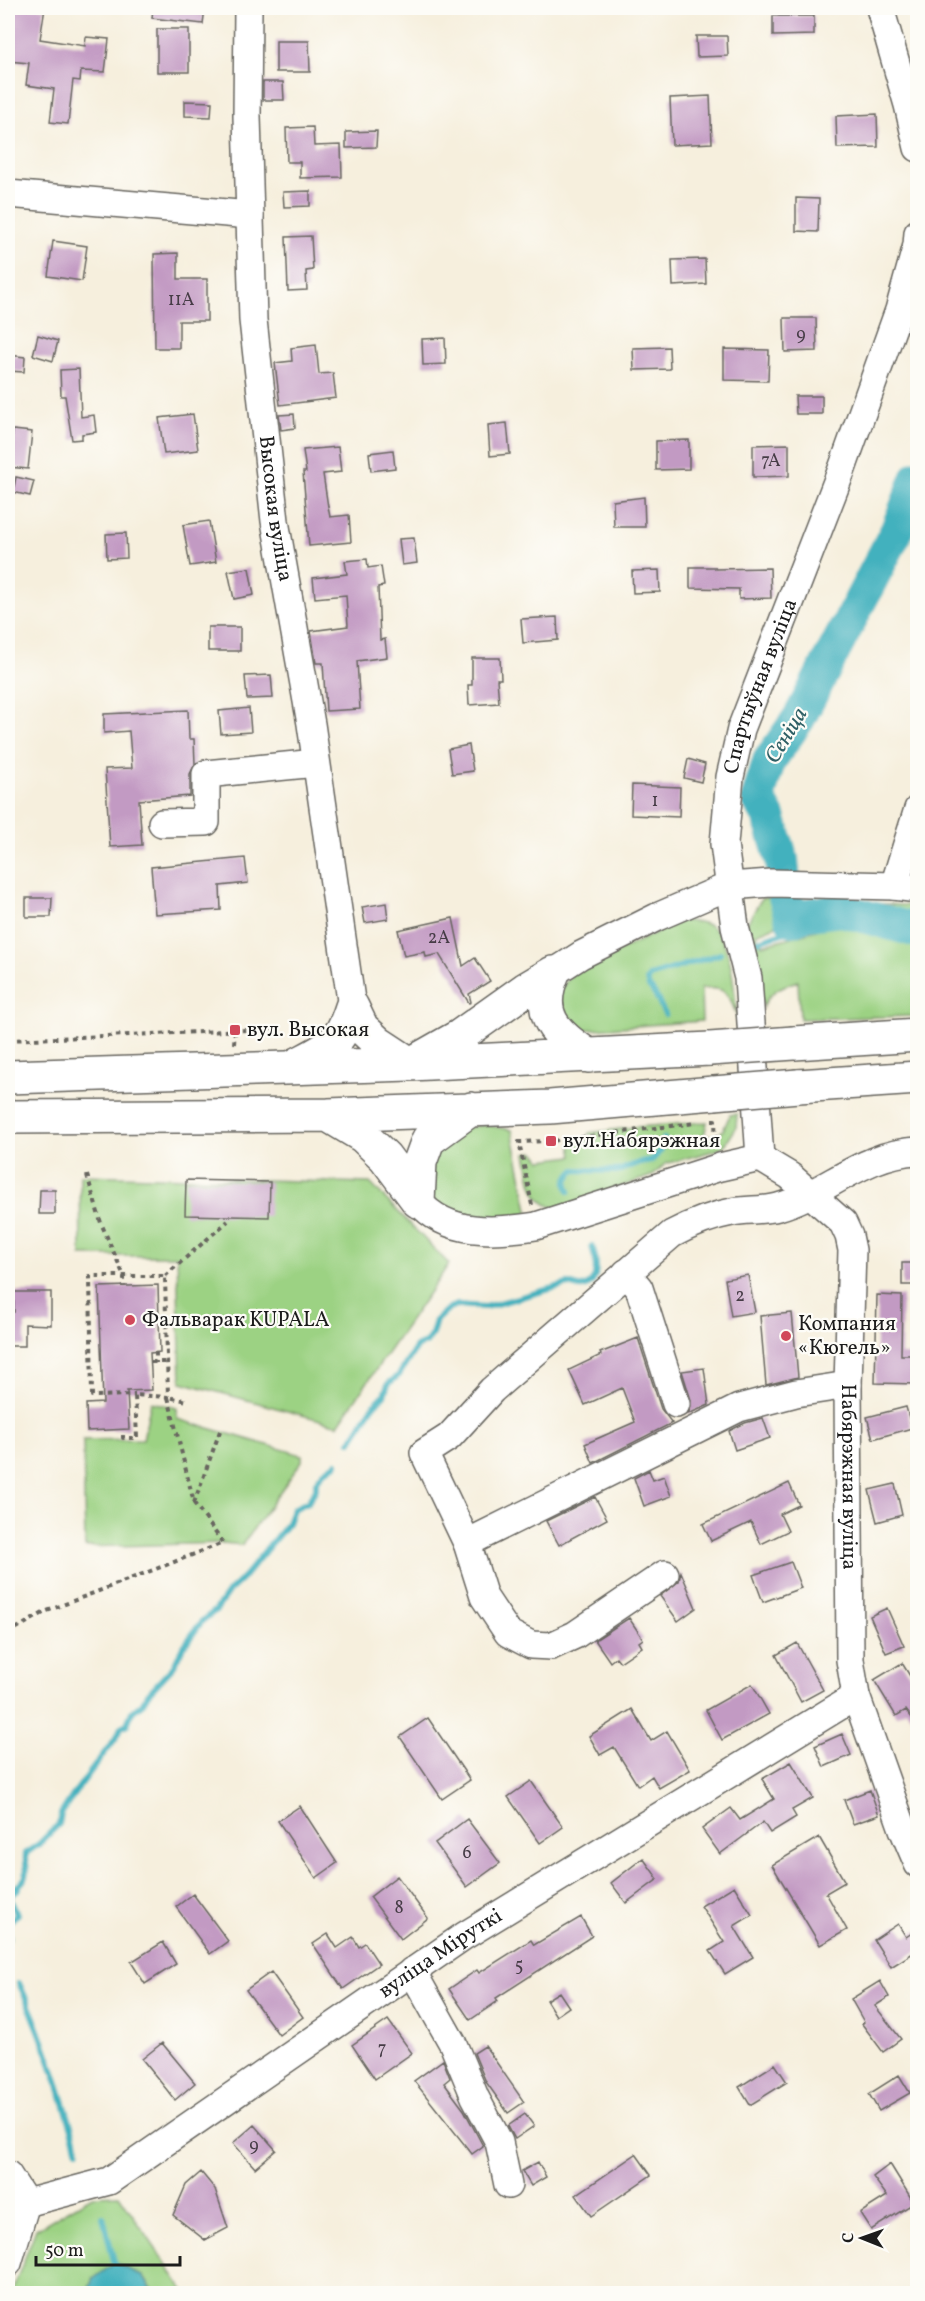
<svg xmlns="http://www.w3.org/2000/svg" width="925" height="2301" font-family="Vollkorn,serif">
<rect width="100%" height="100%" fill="#fdfcf7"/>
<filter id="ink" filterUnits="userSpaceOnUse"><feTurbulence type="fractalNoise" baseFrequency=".0167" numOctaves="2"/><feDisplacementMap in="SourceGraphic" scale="12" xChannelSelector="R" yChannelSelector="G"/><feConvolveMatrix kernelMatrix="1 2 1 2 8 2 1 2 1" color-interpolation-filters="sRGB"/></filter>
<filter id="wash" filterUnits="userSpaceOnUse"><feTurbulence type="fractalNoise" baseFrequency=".008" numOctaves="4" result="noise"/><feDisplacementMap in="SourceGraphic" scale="24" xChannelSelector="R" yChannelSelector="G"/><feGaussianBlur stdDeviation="1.35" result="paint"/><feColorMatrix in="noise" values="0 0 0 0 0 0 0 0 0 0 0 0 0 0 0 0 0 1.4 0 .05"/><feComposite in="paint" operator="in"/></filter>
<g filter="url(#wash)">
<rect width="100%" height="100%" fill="#f6efdd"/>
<path fill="#9cd283" stroke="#5c7750" stroke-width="1.5" d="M 762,898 L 780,898 L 784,916 L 783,923 L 756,934 L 762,945 L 816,930 L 838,917 L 917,942 L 917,1016 L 800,1019 L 798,981 C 781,986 770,991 763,1007 L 744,928 Z
M 804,899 L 917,906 L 917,923 L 841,903 L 808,908 Z
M 680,921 C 690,921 703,921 712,927 C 733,944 734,990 737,1016 C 728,993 727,986 701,989 L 702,1021 L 581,1030 C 560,1022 562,1011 559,991 L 573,973 Z
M 737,1114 L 736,1128 L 725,1145 L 717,1150 L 665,1164 L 654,1175 L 558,1209 C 529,1202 531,1178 526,1153 L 534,1152 L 541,1160 L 573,1156 L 571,1144 L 589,1140 L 589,1133 L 635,1127 L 707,1122 L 704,1136 L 717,1136 L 723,1130 L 730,1115 Z
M 486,1125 L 512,1130 L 529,1215 L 468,1219 L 437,1205 L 426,1185 L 426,1160 L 463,1128 Z
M 80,1175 L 370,1183 L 449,1264 L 338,1425 L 181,1382 L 177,1256 L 81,1256 Z
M 151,1402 L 177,1408 L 177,1419 L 302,1455 L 302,1461 L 242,1545 L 223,1543 L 85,1547 L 83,1440 L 143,1439 Z
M 119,2195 L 186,2293 L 154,2293 L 143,2276 L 93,2279 L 87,2293 L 11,2294 L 36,2229 L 92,2196 Z"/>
<path fill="#43b1be" stroke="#30666d" stroke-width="1.5" d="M 115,2263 L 143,2276 L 154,2293 L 87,2293 L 93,2279 Z"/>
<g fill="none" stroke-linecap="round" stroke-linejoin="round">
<path stroke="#43b1be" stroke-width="6" d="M 758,941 L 786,932 L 792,920
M 665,1014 C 659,1005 657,994 649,987 L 647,980 L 650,976 L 720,954
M 569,1191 C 564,1181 568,1177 575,1170 L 618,1171 L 641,1162 L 652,1160 L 660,1152 L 664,1139
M 351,1441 L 374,1405 L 384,1395 L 388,1384 L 399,1375 L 417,1346 L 426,1343 L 432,1334 L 436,1320 L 449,1308 L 457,1305 L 485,1307 L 568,1284 C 573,1285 578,1288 583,1287 C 601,1283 596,1259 592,1246
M 8,1886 L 17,1887 C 33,1873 24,1870 26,1853 L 39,1844 L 59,1824 L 61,1814 L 76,1791 L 118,1735 L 121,1727 L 127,1724 L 132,1712 L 142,1704 L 148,1694 L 174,1666 L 182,1649 L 202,1621 L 216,1610 L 229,1591 L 242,1579 L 288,1523 L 293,1509 L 308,1502 L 316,1489 L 316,1482 L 323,1473 L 337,1463
M 8,1923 L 17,1914 L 10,1899 L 11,1895 L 18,1890 L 17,1887
M 8,1929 L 9,1938
M 19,1983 C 44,2037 62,2093 78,2150
M 103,2217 L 116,2269"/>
<path stroke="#43b1be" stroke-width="34" d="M 918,477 L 897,530 L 799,718 L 769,761 L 758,798 L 769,817 L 782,860 L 785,897 L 792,920 L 803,915 L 842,910 L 918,931"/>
</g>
<g id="blocks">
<path fill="#c29ac3" d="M 13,8 L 45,8 L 40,39 L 85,46 L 86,37 L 109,39 L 105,72 L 81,71 L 80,81 L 73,80 L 68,124 L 50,122 L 54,89 L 26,85 L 29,63 L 8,61 Z
M 153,8 L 205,8 L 203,24 L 152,18 Z
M 773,16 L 814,16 L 814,35 L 773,36 Z
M 157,29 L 189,29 L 189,72 L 157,72 Z
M 696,36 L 727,36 L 728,56 L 697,57 Z
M 276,41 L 309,41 L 310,72 L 276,72 Z
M 263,82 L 283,82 L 284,100 L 263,100 Z
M 710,96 L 712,143 L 672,145 L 670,98 Z
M 185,101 L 212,102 L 211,117 L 185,116 Z
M 877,114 L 878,147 L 837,148 L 836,116 Z
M 313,127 L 314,146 L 341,145 L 342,177 L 300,178 L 300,162 L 287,162 L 286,128 Z
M 377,131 L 376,147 L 346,148 L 346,132 Z
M 310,191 L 310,206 L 284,207 L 283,192 Z
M 796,198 L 819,199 L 818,232 L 796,231 Z
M 311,236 L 313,270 L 306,271 L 307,290 L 288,291 L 286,237 Z
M 53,241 L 87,246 L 82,281 L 48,276 Z
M 178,253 L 178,279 L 207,279 L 207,321 L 179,321 L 179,348 L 155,348 L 154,254 Z
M 705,259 L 706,284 L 673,286 L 672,260 Z
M 784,318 L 816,318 L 817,351 L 785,352 Z
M 38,335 L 58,341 L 53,361 L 33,355 Z
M 445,338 L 446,364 L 423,365 L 422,339 Z
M 316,345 L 319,374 L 333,373 L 336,398 L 280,405 L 275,363 L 292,361 L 291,348 Z
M 669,347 L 670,369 L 634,370 L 633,348 Z
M 724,349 L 769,350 L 768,381 L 724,380 Z
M 8,355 L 25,357 L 24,372 L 8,371 Z
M 79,369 L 81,417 L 94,415 L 96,432 L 82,434 L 82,439 L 72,440 L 65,396 L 61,396 L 60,370 Z
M 795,396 L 822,396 L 822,414 L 796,414 Z
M 193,414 L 198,450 L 164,454 L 159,418 Z
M 294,414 L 295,428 L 281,430 L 279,415 Z
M 507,423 L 510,454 L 490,456 L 488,425 Z
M 13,430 L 32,432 L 28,469 L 9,467 Z
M 689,440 L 689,469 L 656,470 L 656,441 Z
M 789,444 L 789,476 L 753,477 L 753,445 Z
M 338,447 L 341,472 L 323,474 L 328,507 L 330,517 L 349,515 L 351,542 L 309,546 L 303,472 L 306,472 L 303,450 Z
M 393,450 L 395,468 L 371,471 L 369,453 Z
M 16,477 L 34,481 L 30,496 L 13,492 Z
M 644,497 L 645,527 L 614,527 L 613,501 Z
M 209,521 L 216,562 L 190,566 L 183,525 Z
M 126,533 L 127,558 L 107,559 L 106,534 Z
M 414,538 L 417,563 L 402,565 L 399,539 Z
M 367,559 L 368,568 L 381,566 L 384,586 L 378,587 L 380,640 L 385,639 L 387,657 L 357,661 L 360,709 L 326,711 L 323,663 L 316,663 L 311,631 L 348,626 L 346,595 L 315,598 L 313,578 L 347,574 L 345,561 Z
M 690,567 L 715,567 L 715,569 L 770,568 L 771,598 L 739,599 L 739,589 L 690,588 Z
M 249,568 L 254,595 L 234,599 L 228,571 Z
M 659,570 L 660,592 L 633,593 L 632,571 Z
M 557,617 L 558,640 L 523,643 L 521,619 Z
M 208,627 L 240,627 L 240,651 L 208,651 Z
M 472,658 L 500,658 L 501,679 L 497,679 L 499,703 L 469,705 L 468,685 L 472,685 Z
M 271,675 L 273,698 L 247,699 L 245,676 Z
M 249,708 L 251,732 L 221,734 L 219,711 Z
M 188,710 L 189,739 L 194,739 L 195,764 L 190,774 L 190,796 L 139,800 L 142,845 L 110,847 L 105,769 L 132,768 L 129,731 L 104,733 L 104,714 Z
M 469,745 L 473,771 L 452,774 L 448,749 Z
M 688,759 L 705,764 L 701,782 L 684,778 Z
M 632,785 L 680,787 L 679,817 L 631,815 Z
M 245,858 L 248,883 L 220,886 L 221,910 L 155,914 L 151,867 Z
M 26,898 L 52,898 L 51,917 L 26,917 Z
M 386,903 L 388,919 L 365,923 L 362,907 Z
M 453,918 L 463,966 L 475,958 L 490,981 L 469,994 L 471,1002 L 469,1003 L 439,954 L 426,957 L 425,952 L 404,956 L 398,930 Z
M 186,1180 L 270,1182 L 269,1217 L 185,1215 Z
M 40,1190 L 55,1190 L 55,1214 L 39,1214 Z
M 902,1263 L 918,1263 L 918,1285 L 902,1285 Z
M 748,1275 L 755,1312 L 731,1316 L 725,1279 Z
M 158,1285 L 160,1352 L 150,1353 L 152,1390 L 127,1391 L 129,1429 L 87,1431 L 86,1404 L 103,1403 L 99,1287 Z
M 14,1292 L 51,1292 L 51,1325 L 25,1324 L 25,1346 L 8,1346 L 8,1312 L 14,1312 Z
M 877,1295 L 902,1296 L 901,1355 L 918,1355 L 918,1384 L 875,1383 Z
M 792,1313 L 798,1377 L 766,1385 L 760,1316 Z
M 638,1338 L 661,1409 L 672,1423 L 593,1463 L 585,1444 L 635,1422 L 622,1388 L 585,1405 L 569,1370 L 601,1355 L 600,1353 Z
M 704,1368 L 709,1405 L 688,1414 L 691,1407 L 691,1400 L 682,1371 Z
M 906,1407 L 912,1428 L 873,1439 L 867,1417 Z
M 763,1418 L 770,1438 L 735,1450 L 729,1431 L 745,1423 Z
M 649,1470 L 653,1480 L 664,1476 L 671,1496 L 644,1506 L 634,1478 Z
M 789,1483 L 799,1505 L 780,1514 L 788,1531 L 761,1544 L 751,1522 L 711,1541 L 703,1524 Z
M 895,1484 L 902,1515 L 877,1522 L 869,1490 Z
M 595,1497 L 607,1519 L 559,1545 L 546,1521 Z
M 791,1562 L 801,1588 L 763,1602 L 753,1575 Z
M 681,1572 L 696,1608 L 678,1621 L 660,1596 L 679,1581 Z
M 887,1608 L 904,1646 L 886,1653 L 870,1616 Z
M 629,1618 L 643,1639 L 639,1642 L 642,1647 L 620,1662 L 616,1657 L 610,1662 L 595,1640 Z
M 797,1643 L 823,1690 L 801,1702 L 776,1655 Z
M 902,1663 L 918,1689 L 918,1726 L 906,1710 L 896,1716 L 874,1680 Z
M 752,1684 L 769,1714 L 722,1740 L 706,1710 Z
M 632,1709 L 651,1741 L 667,1731 L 690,1770 L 659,1788 L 652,1776 L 638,1786 L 614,1747 L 600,1755 L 589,1736 Z
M 428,1718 L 470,1780 L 442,1799 L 400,1737 Z
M 842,1734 L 851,1755 L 824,1767 L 815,1746 Z
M 791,1762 L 813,1798 L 792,1810 L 796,1817 L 770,1833 L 763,1822 L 720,1854 L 702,1829 L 731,1808 L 740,1820 L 774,1799 L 762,1779 Z
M 531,1781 L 563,1827 L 540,1843 L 508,1797 Z
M 870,1790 L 879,1815 L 853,1824 L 844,1800 Z
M 300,1806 L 337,1863 L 316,1878 L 278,1821 Z
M 467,1819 L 500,1863 L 467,1887 L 435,1843 Z
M 819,1837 L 845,1882 L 826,1893 L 847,1930 L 820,1945 L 772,1865 Z
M 643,1858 L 658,1879 L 626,1903 L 611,1883 Z
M 397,1876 L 428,1918 L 401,1939 L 370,1897 Z
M 734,1886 L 752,1915 L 734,1926 L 753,1957 L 725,1974 L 710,1951 L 724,1942 L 701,1906 Z
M 193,1894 L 228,1941 L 210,1954 L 176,1907 Z
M 581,1917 L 592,1936 L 496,1998 L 498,2001 L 470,2020 L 449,1989 L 477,1970 L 479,1973 L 531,1940 L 534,1945 Z
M 898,1924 L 906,1937 L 918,1929 L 918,1950 L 891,1967 L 874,1940 Z
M 328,1934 L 337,1948 L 353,1937 L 359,1947 L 365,1943 L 379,1964 L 343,1989 L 313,1944 Z
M 163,1942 L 176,1964 L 145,1984 L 131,1962 Z
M 271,1972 L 303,2017 L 279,2035 L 246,1990 Z
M 880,1981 L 889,1997 L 875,2006 L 901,2039 L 883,2052 L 862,2024 L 864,2022 L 851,1999 Z
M 559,1992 L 569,2007 L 556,2016 L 546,2000 Z
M 388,2020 L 412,2053 L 375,2079 L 352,2045 Z
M 162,2043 L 195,2083 L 175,2100 L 142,2059 Z
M 485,2046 L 524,2102 L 508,2113 L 486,2082 L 474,2053 Z
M 443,2060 L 450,2078 L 444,2083 L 464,2110 L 483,2146 L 472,2154 L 414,2081 Z
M 775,2064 L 787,2082 L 750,2105 L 739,2087 Z
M 899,2075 L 910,2093 L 879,2111 L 869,2094 Z
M 525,2114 L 534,2126 L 515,2139 L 508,2126 Z
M 254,2125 L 276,2150 L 255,2168 L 233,2143 Z
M 636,2154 L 651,2175 L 591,2216 L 576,2195 Z
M 538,2162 L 546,2177 L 531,2186 L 522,2171 Z
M 890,2164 L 914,2203 L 871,2230 L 860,2213 L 887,2196 L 873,2177 Z
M 201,2172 L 215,2189 L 228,2228 L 205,2240 L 173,2215 L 186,2185 Z"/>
</g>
</g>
<g filter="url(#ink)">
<use href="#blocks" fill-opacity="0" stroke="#686660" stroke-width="1.5"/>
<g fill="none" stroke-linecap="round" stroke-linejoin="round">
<defs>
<g id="minor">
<path id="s1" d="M 248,8 L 247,116 L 253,320 L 275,521 L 311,724 L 352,1007"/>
<path d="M 880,8 L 908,105 L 918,148"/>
<path d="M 8,194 L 250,215"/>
<path d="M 162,823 L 206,822 L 206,774 L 316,763"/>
<path d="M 894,886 L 918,809"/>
<path d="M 553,973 L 581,955 L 657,917 L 729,886 L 771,883 L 894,886 L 918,889"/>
<path id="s2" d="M 760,1158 L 748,978 L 735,927 L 724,844 L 730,777 L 741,729 L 842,469 L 899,310 L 917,245 L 918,233"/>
<path id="s3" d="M 418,1201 C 447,1236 496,1232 536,1226 L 720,1167 L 760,1158 L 790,1176 L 843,1223 L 849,1236 L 852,1250 L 848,1385 L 850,1660 L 856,1696 L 903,1829 L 918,1864"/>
<path d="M 626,1273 L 639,1288 L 676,1404"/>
<path d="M 848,1385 L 796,1393 L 739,1408 L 467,1543 L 424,1453 L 449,1437 L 492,1390 L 672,1234 C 691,1224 710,1216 732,1212 C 747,1209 763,1211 778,1207 C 827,1193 863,1153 918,1151"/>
<path d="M 467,1543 L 484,1597 L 508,1633 L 531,1645 L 551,1646 L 575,1635 L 665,1574"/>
<path d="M 412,1971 L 453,2044 L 475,2097 L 499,2142 L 508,2185"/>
<path d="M 8,2175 L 26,2203 L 8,2263"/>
<path id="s4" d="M 26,2203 L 109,2181 L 464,1936 L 856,1696"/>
</g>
<path id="highway" d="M 553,973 C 535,1015 555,1034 589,1056
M 352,1007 L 362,1028 L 378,1043 L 410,1064
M 794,1043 L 918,1035
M 416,1061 L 460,1036 L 526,989 L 553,973
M 296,1065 C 330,1047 340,1045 352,1007
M 8,1077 L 410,1064 L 710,1049
M 798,1086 L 918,1078
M 328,1115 L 363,1136 L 385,1157 L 418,1201
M 8,1117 L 328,1115 L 550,1107 L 714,1093
M 418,1201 L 420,1162 L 428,1140 L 471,1109"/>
</defs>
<use href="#minor" stroke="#686660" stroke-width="30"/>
<use href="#highway" stroke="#686660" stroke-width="36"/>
<path stroke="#686660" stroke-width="4" stroke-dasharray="4.5 4.5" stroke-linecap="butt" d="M 8,1040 L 272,1029
M 234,1044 L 235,1030
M 712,1120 L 715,1120 L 716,1145
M 87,1175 L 101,1223 L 124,1276 L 124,1287
M 532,1205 L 519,1142 L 551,1141 L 695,1123
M 165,1276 L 228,1221
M 156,1352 L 156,1363
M 151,1362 L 167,1362
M 123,1435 L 123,1438 L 137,1438 L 135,1395 L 168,1397 L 165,1276 L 90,1276 L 92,1396 L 135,1395
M 194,1503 L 220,1431
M 8,1633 L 47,1611 L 223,1543 L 194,1503 L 168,1397 L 188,1401"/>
<use href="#minor" stroke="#fff" stroke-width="27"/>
<use href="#highway" stroke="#fff" stroke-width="33"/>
<defs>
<path id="highway-bridge" d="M 710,1049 L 794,1043
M 714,1093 L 798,1086"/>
</defs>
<use href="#highway-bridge" stroke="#686660" stroke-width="36" stroke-linecap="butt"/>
<use href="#highway-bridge" stroke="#fff" stroke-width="33"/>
</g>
</g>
<g fill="#d1495b" stroke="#fdfcf7" stroke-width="2">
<rect x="229" y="1024" width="12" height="12" rx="3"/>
<rect x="545" y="1135" width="12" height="12" rx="3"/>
<circle cx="130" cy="1320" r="6"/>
<circle cx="786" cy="1336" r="6"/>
</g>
<g text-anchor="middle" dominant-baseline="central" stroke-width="4.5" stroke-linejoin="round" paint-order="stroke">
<g font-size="18" fill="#463c46">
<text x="181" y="300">11А</text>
<text x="801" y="335">9</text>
<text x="771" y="461">7А</text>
<text x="655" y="801">1</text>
<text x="439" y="938">2А</text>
<text x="740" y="1296">2</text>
<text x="467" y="1853">6</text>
<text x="399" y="1908">8</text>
<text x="519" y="1966">5</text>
<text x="382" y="2049">7</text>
<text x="254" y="2146">9</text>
</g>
<g font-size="21" fill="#1c1c1c" stroke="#fdfcf7">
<text stroke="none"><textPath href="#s1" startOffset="502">Высокая вуліца</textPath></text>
<text stroke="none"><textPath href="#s2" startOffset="480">Спартыўная вуліца</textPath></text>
<text stroke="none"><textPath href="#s3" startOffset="722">Набярэжная вуліца</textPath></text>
<text stroke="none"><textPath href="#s4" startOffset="488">вуліца Міруткі</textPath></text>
</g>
<g font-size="21" fill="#1c1c1c" stroke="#fdfcf7" text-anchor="start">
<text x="247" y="1030">вул. Высокая</text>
<text x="563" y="1141">вул.Набярэжная</text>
<text x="142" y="1320">Фальварак KUPALA</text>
<text x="798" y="1324">Компания<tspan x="798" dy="24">«Кюгель»</tspan></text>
</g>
<g font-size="22" font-style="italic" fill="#2e5f65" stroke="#fdfcf7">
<text transform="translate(787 736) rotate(-59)">Сеніца</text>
</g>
</g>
<rect width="925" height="2301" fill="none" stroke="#fdfcf7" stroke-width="30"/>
<g transform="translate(862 2238) rotate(271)" stroke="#fdfcf7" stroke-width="4.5" paint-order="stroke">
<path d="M0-4.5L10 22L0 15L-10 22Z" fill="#1c1c1c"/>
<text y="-9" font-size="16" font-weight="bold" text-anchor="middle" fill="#1c1c1c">С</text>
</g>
<path d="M36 2256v9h144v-9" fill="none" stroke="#1c1c1c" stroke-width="3"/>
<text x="45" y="2256" font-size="18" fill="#1c1c1c" stroke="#fdfcf7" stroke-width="4.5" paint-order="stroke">50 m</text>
</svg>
